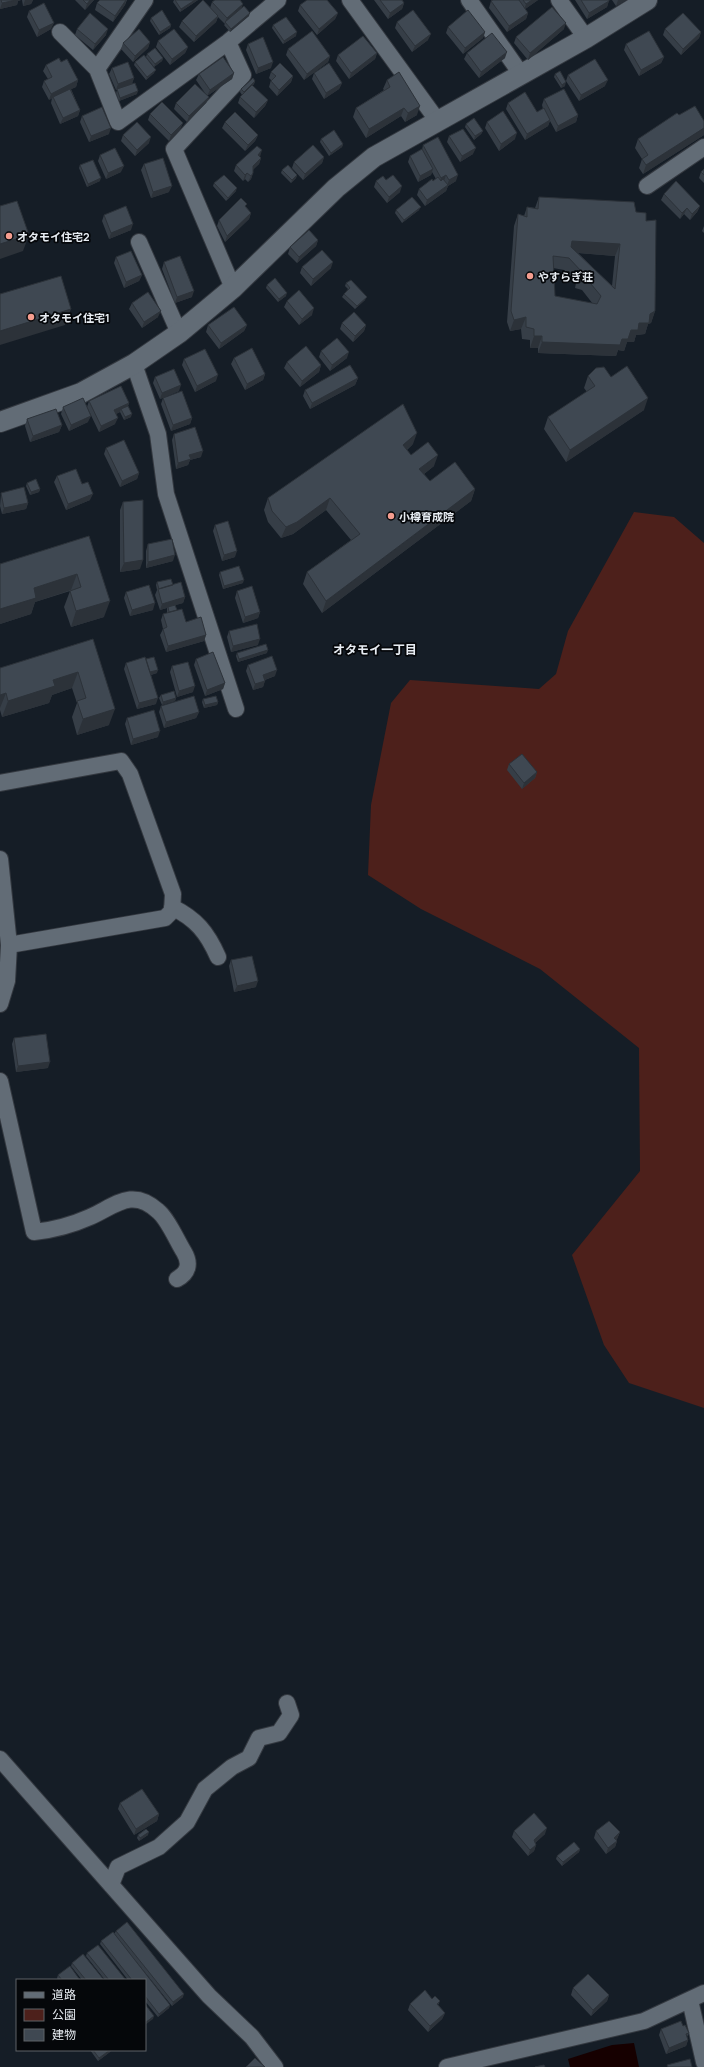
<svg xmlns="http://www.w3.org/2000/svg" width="704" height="2067" font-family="Manrope,'Noto Sans JP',sans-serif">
<rect width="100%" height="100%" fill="#151d26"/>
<path fill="#4d201b" d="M 634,512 L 674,517 L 704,543 L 704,1408 L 629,1383 L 604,1345 L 572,1255 L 640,1171 L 639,1048 L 540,969 L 421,909 L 368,875 L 371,805 L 391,703 L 410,680 L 539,689 L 556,674 L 568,631 Z"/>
<path fill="#160000" d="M 634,2043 L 639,2067 L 570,2067 L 568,2059 L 612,2045 Z"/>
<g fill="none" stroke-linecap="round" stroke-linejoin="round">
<defs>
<path id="minor" d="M 145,0 L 97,69 L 118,122 L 228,42 L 278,0
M 350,0 L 437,120
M 469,0 L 521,74
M 559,0 L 586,38
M 60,32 L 97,69
M 228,42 L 243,75 L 174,149 L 233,288
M 647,186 L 704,147
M 139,242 L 179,333
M 134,364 L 158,434 L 166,494 L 236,709
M 0,783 L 121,761 L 130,774 L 173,894 L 172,911 L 165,918 L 9,945
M 0,859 L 9,945 L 7,981 L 0,1004
M 172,907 C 196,919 207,932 218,957
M 0,1081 L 34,1232 C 54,1230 72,1225 90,1217 C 115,1206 132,1187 158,1211 C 168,1219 177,1241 184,1252 C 191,1264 188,1273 177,1279
M 0,1759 L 209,1996 L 252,2037 L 275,2067
M 111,1885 L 118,1867 L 159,1847 L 187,1822 L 205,1789 L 232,1767 L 249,1758 L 259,1738 L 279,1733 L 291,1715 L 287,1703
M 690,2000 L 704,2062
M 447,2067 L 644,2021 L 704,1993"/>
<path id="tertiary" d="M 0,422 L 81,393 L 134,364 L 179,333 L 233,288 L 336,188 L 374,157 L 586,38 L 647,0"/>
</defs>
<use href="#minor" stroke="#343940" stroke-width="18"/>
<use href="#tertiary" stroke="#343940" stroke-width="22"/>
<use href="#minor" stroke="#626c76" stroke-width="16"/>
<use href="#tertiary" stroke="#626c76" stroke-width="20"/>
</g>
<path fill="#363e47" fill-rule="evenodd" d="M 0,0 L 21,0 L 18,1 L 17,5 L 0,9 Z
M 22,0 L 33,0 L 31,4 L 23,6 Z
M 75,0 L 94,0 L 85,10 Z
M 100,0 L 127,0 L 125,5 L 113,22 L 95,10 L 97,3 Z
M 174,0 L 198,0 L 180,12 L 173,2 Z
M 374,0 L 402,0 L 404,3 L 402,9 L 388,19 Z
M 493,0 L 538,0 L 525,9 L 528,13 L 526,19 L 507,32 L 489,8 L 491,1 Z
M 575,0 L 609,0 L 607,7 L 587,19 Z
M 612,0 L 626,0 L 616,6 Z
M 212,2 L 241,9 L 249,16 L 230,32 L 224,25 L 225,24 L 218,17 L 216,22 L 194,42 L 179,27 L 182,21 L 210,8 Z
M 300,5 L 338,13 L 335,19 L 317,35 L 298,11 Z
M 29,11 L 51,29 L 37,37 L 27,17 Z
M 151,18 L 171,25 L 170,28 L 159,35 L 150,21 Z
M 397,22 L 428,40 L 412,52 L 395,28 Z
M 273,25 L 296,36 L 283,44 L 272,28 Z
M 448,27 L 485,32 L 483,38 L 463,54 L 446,33 Z
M 77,29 L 106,35 L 93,50 L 75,35 Z
M 564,29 L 528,60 L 514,43 L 516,37 Z
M 665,29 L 701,32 L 699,38 L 681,55 L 663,35 Z
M 158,41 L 188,47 L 185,53 L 170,65 L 156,47 Z
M 150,42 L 148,48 L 133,62 L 121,49 L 123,43 Z
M 248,44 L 271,68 L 256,74 L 246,50 Z
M 626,44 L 664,57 L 661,63 L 639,76 L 624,50 Z
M 288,49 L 330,56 L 328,62 L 304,80 L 286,55 Z
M 377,53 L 375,59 L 349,79 L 336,61 L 338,55 Z
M 467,53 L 505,58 L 479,78 L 464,59 Z
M 147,54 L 163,58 L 162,61 L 154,67 L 146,57 Z
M 61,62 L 78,80 L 76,87 L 71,89 L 80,110 L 78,116 L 60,124 L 51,103 L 52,98 L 49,100 L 42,87 L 44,81 L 48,79 L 43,71 L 46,65 Z
M 135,62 L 154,73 L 146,80 L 134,65 Z
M 112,68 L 134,78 L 132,83 L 137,94 L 119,101 L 116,93 L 117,90 L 116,90 L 109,74 Z
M 271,72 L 293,76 L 291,82 L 277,96 L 269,87 L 271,80 L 269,78 Z
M 234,73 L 232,79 L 207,96 L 196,80 L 199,74 Z
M 314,73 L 342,83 L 339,89 L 324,99 L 312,79 Z
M 555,74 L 565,86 L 561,88 L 554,77 Z
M 568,75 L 605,86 L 579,101 L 566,81 Z
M 387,80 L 417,115 L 405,122 L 401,116 L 366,138 L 353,117 L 356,108 L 384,90 L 383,89 Z
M 255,81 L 254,84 L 252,86 L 268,100 L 265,106 L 254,118 L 238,103 L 240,97 L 242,95 L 240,92 L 241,89 Z
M 209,97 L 206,103 L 187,122 L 174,109 L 176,103 Z
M 544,99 L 578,115 L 576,122 L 556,132 L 550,121 L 548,126 L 525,140 L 506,109 L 508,103 L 537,112 L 543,109 L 542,105 Z
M 150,114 L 183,123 L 180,129 L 169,141 L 148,120 Z
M 82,116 L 109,134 L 89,142 L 80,122 Z
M 225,122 L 258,135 L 255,141 L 245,151 L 222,128 Z
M 487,122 L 515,139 L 499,151 L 485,128 Z
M 466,124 L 483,131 L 481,134 L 474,140 L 465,127 Z
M 123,135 L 149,143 L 135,156 L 121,141 Z
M 704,135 L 643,174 L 639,168 L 642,159 L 635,148 L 638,139 Z
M 449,136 L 473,154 L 460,162 L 447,142 Z
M 321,139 L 343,144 L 342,147 L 329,156 L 320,142 Z
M 423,145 L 456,181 L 448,186 L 446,191 L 425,206 L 417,195 L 419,189 L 436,179 L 432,172 L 431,175 L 418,182 L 408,162 L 410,156 L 422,150 Z
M 100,155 L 121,172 L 106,179 L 98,161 Z
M 259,157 L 261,158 L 259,164 L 253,169 L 253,173 L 251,179 L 248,182 L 245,179 L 243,181 L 234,171 L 236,165 Z
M 324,157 L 322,163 L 303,180 L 292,168 L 294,162 Z
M 144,164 L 169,192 L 151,198 L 141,170 Z
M 80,165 L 100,181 L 87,187 L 79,168 Z
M 704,169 L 704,183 L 699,178 L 701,172 Z
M 282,170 L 297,175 L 296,178 L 291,183 L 281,173 Z
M 386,180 L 400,192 L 387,203 L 374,187 L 376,181 Z
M 214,183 L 236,191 L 226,201 L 213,186 Z
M 664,194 L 700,206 L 697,212 L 690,220 L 684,214 L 680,219 L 661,200 Z
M 539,197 L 636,212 L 646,221 L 655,311 L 651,323 L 648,324 L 645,334 L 636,335 L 634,342 L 627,342 L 624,351 L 618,350 L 616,356 L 538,353 L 538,348 L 530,348 L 530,340 L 522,339 L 521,329 L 510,331 L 507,322 L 514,226 L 518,214 L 524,216 L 527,207 L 535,208 ZM 578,253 L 615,256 L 612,286 ZM 553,268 L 564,270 L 576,283 L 575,288 L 582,290 L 593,304 L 555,296 Z
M 246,207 L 251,213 L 249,219 L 225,242 L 217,226 L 219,220 Z
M 396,210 L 419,210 L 402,223 L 395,213 Z
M 104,215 L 131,230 L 109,239 L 102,221 Z
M 704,226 L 704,233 L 702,231 Z
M 318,240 L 316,246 L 297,263 L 288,254 L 290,247 Z
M 116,257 L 142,275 L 139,281 L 124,288 L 114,263 Z
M 164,262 L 192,297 L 175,303 L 162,269 Z
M 302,267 L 331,268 L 311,286 L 300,273 Z
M 346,283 L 365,300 L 355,309 L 342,297 L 344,294 L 348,289 L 345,286 Z
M 267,285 L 286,296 L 278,302 L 266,288 Z
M 287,301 L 312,315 L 299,325 L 284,307 Z
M 132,303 L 158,317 L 142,328 L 129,309 Z
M 342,323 L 366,325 L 364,331 L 353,342 L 340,329 Z
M 208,325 L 247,325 L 244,331 L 219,349 L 206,332 Z
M 321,351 L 347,358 L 330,371 L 319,357 Z
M 234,358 L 265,374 L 263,380 L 245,390 L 231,364 Z
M 184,359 L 216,381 L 195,392 L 182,365 Z
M 287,362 L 321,365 L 319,372 L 300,387 L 284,368 Z
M 588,376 L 644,410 L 566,462 L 544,429 L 548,417 L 587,392 L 584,388 Z
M 155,377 L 179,391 L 160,399 L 153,383 Z
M 358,378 L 355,385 L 310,409 L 303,396 L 305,390 Z
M 163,398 L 192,418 L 190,424 L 171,431 L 161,404 Z
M 89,401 L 129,403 L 128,406 L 131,417 L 124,420 L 120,412 L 116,414 L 115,424 L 99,432 L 87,407 Z
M 63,407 L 88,422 L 69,431 L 61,414 Z
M 27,419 L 62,425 L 59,432 L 30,442 L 25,426 Z
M 174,434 L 201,457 L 190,460 L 188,465 L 176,469 L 172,440 Z
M 413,444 L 407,450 L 411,455 L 434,466 L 424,474 L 430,481 L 475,489 L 471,501 L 322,613 L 303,584 L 307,572 L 351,540 L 326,510 L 293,534 L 281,538 L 268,522 L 264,510 L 268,498 Z
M 106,448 L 139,473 L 137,479 L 120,487 L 104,454 Z
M 57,476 L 82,484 L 90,500 L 66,510 L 54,482 Z
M 27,483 L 40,489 L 39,492 L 30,495 L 26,486 Z
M 1,493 L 28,503 L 26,509 L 2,514 L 0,506 Z
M 123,502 L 140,569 L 120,572 L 120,510 Z
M 215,525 L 235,557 L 222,561 L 213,531 Z
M 89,536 L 104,617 L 71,627 L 64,607 L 70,591 L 35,602 L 31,614 L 0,624 L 0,564 Z
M 148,544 L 173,561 L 146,568 L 146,551 Z
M 220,572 L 243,583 L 223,589 L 219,575 Z
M 157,582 L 173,585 L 185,597 L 183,603 L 175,605 L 177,610 L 186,622 L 206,635 L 204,641 L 166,652 L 160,635 L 163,629 L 161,620 L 163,614 L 167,613 L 167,608 L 160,610 L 155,595 L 157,590 L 156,585 Z
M 237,591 L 260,612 L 258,618 L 243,623 L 235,598 Z
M 126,592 L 153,610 L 130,616 L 124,598 Z
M 229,631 L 258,645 L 231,652 L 227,637 Z
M 93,639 L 109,725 L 77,735 L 72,717 L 77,703 L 72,688 L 52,695 L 49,703 L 2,717 L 0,710 L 0,668 Z
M 237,653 L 267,653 L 238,662 L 236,656 Z
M 146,659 L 157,673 L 151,675 L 156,704 L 137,709 L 124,669 L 126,663 Z
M 196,659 L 225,683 L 223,689 L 205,696 L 194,665 Z
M 248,665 L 275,676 L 265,680 L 263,687 L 253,690 L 246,671 Z
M 172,666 L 193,692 L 177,697 L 170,672 Z
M 161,695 L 176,698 L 175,701 L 162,705 L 159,698 Z
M 203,699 L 218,702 L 217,705 L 204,708 L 202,702 Z
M 161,706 L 199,712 L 196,718 L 164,728 L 159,712 Z
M 127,718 L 158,737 L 131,745 L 125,724 Z
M 509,764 L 537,772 L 535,778 L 522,789 L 507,770 Z
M 231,960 L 256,987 L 234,992 L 229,966 Z
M 14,1038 L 48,1068 L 16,1072 L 12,1044 Z
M 120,1803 L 159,1814 L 157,1821 L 134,1835 L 118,1809 Z
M 514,1831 L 545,1834 L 535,1843 L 536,1845 L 534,1851 L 528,1856 L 512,1837 Z
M 596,1831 L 620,1832 L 617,1839 L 616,1840 L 617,1841 L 615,1847 L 606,1854 L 594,1838 Z
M 138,1835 L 148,1835 L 139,1841 L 137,1838 Z
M 580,1849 L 579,1852 L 562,1866 L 556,1859 L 557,1856 Z
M 116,1931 L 183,1997 L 172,2006 L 114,1934 Z
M 113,1932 L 170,2005 L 169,2008 L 158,2017 L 145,2001 L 145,1980 L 128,1980 L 100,1944 L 101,1941 Z
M 87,1953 L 126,1980 L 105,1980 L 86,1956 Z
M 72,1963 L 104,1980 L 82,1980 L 71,1966 Z
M 58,1975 L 80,1980 L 58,1980 L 57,1978 Z
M 573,1988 L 609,1995 L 607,2001 L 591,2016 L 571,1995 Z
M 432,1999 L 440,2001 L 438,2005 L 445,2013 L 442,2019 L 428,2032 L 408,2010 L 410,2004 Z
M 683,2026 L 689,2033 L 687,2037 L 688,2040 L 686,2046 L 666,2054 L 659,2035 L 661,2029 Z
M 90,2050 L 111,2050 L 110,2052 L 98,2061 Z"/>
<path fill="#2c3239" d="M 16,0 L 21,0 L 18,1 L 17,5 L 0,9 L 2,3 Z
M 25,0 L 33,0 L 31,4 L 23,6 Z
M 90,0 L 94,0 L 85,10 L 87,4 Z
M 126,0 L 125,5 L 113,22 L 115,16 Z
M 195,0 L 198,0 L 180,12 L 181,9 Z
M 532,0 L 538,0 L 524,10 L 526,4 Z
M 618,0 L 626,0 L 616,6 Z
M 609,1 L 607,7 L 587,19 L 589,13 Z
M 404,3 L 402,9 L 388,19 L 390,13 Z
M 243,4 L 241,10 L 225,22 L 224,24 L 227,18 Z
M 250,13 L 249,16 L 230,32 L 231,29 Z
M 338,13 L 335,19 L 317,35 L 319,29 Z
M 528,13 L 526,19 L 507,32 L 509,26 Z
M 218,16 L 216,22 L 194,42 L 196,36 Z
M 54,23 L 51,29 L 37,37 L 39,30 Z
M 566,23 L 564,29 L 528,60 L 530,53 Z
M 171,25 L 170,28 L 159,35 L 160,32 Z
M 108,29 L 106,35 L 93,50 L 95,44 Z
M 297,32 L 296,36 L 283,44 L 284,41 Z
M 485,32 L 483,38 L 463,54 L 465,48 Z
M 701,32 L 699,38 L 681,55 L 683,49 Z
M 431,34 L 428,40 L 412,52 L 415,46 Z
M 150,42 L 148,48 L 133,62 L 135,56 Z
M 188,47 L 185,53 L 170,65 L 172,59 Z
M 507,52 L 505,58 L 479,78 L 481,72 Z
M 377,53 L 375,59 L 349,79 L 351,73 Z
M 330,56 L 328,62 L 304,80 L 307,74 Z
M 664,57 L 661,63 L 639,76 L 641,70 Z
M 163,58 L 162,61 L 154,67 L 155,64 Z
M 273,62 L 271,68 L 256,74 L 258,68 Z
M 156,70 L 154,73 L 146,80 L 147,77 Z
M 234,73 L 232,79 L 207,96 L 210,90 Z
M 293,76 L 291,82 L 277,96 L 279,90 Z
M 134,78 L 132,84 L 116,90 L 118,84 Z
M 78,80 L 76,87 L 49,100 L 51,94 Z
M 608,80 L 605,86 L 579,101 L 581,95 Z
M 255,81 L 254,84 L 243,95 L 244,92 Z
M 566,82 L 565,86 L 561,88 L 562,85 Z
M 342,83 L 339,89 L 324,99 L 326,93 Z
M 138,91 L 137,94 L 119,101 L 120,98 Z
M 209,97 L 206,103 L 187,122 L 189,116 Z
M 268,100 L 265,106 L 254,118 L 256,112 Z
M 420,106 L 417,115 L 405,122 L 408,113 Z
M 404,108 L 401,116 L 366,138 L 369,129 Z
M 80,110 L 78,116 L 60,124 L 63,118 Z
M 578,115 L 576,122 L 556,132 L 558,126 Z
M 550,120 L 548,126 L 525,140 L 527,134 Z
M 183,123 L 180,129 L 169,141 L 171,135 Z
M 111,128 L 109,134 L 89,142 L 91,136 Z
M 704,128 L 704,135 L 643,174 L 646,165 Z
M 483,131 L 481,134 L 474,140 L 475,136 Z
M 517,133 L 515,139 L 499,151 L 501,144 Z
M 258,135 L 255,141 L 245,151 L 248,145 Z
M 151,137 L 149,143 L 135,156 L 137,150 Z
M 343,144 L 342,147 L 329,156 L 331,153 Z
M 476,148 L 473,154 L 460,162 L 462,156 Z
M 262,150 L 260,157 L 258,155 Z
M 324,157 L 322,163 L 303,180 L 305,174 Z
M 261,158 L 259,164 L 251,172 L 253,166 Z
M 124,166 L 121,172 L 106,179 L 108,173 Z
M 433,169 L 431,175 L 418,182 L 420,176 Z
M 247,173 L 245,179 L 243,181 L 245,175 Z
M 253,173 L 251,179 L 248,182 L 251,176 Z
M 297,175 L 296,178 L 291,183 L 292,180 Z
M 446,175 L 444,181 L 439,184 L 441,178 Z
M 458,175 L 456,181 L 448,186 L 446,191 L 425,206 L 427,200 L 447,186 L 449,180 Z
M 101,178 L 100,181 L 87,187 L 88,184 Z
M 172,186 L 169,192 L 151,198 L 153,192 Z
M 402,186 L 400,192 L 387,203 L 389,197 Z
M 237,188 L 236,191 L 226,201 L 228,198 Z
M 700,206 L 697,212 L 690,220 L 692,214 Z
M 421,207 L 419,210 L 402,223 L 404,220 Z
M 687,208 L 684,214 L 680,219 L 682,213 Z
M 251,213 L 249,219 L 225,242 L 227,236 Z
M 133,224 L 131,230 L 109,239 L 111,233 Z
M 29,235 L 23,251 L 0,259 L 0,244 Z
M 318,240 L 316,246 L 297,263 L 299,257 Z
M 572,241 L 620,244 L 615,256 L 567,252 Z
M 333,262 L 331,268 L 311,286 L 313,279 Z
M 142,275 L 139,281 L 124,288 L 126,282 Z
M 194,291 L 192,297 L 175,303 L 177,297 Z
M 287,293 L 286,296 L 278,302 L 279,299 Z
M 367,297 L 365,300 L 355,309 L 357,306 Z
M 314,308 L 312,315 L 299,325 L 302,319 Z
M 71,309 L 65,325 L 0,345 L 0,331 Z
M 161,311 L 158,317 L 142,328 L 144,322 Z
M 655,311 L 651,323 L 648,324 L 645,334 L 636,335 L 634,342 L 627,342 L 624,351 L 618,350 L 616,356 L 538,353 L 542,342 L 622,339 L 650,314 Z
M 526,317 L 521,329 L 510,331 L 514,320 Z
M 247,325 L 244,331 L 219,349 L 221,343 Z
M 366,325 L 364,331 L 353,342 L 355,336 Z
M 534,336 L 542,336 L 538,348 L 530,348 Z
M 349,352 L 347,358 L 330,371 L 332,365 Z
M 321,365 L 319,372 L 300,387 L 302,381 Z
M 265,374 L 263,380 L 245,390 L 247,384 Z
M 218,375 L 216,381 L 195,392 L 197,386 Z
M 358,378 L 355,385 L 310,409 L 312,403 Z
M 181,385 L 179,391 L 160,399 L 162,393 Z
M 648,398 L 644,410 L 566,462 L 570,450 Z
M 129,403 L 127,409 L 121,409 L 120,412 L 112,416 L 114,410 Z
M 132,414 L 131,417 L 124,420 L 125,417 Z
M 91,416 L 88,422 L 69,431 L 71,425 Z
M 118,418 L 115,424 L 99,432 L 101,426 Z
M 192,418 L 190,424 L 171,431 L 173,425 Z
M 62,425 L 59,432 L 30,442 L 33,436 Z
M 417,433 L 413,444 L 399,456 L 403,445 Z
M 203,451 L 201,457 L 190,460 L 188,465 L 176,469 L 178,463 L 189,455 Z
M 438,455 L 434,466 L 415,481 L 419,469 Z
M 139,473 L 137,479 L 120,487 L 122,481 Z
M 40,489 L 39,492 L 30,495 L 31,492 Z
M 475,489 L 471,501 L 322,613 L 326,601 Z
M 93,494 L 90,500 L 66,510 L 68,504 Z
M 330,498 L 326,510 L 293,534 L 281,538 L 286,527 Z
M 28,503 L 26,509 L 2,514 L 4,508 Z
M 237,551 L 235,557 L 222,561 L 224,555 Z
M 175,555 L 173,561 L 146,568 L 148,562 Z
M 143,560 L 140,569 L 120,572 L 124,563 Z
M 77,574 L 71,590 L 35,602 L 31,614 L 0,624 L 0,609 L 34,588 Z
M 244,580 L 243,583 L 223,589 L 224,586 Z
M 185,597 L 183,603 L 160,610 L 162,604 Z
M 110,601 L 104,617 L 71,627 L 76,611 Z
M 155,603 L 153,610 L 130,616 L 132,610 Z
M 260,612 L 258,618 L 243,623 L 245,617 Z
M 206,635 L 204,641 L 166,652 L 168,646 Z
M 260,639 L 258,645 L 231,652 L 233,646 Z
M 268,650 L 267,653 L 238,662 L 239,659 Z
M 158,670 L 157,673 L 147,676 L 148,673 Z
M 277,670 L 275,676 L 261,681 L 263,675 Z
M 78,672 L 72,688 L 52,695 L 49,703 L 2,717 L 8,701 L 53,680 Z
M 265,681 L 263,687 L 253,690 L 255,684 Z
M 225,683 L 223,689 L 205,696 L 207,690 Z
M 195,686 L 193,692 L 177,697 L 179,691 Z
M 6,693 L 0,708 L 0,695 Z
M 158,698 L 156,704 L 137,709 L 139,703 Z
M 176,698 L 175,701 L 162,705 L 163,702 Z
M 218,702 L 217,705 L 204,708 L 205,705 Z
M 115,709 L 109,725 L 77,735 L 83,719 Z
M 199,712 L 196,718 L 164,728 L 166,722 Z
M 160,731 L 158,737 L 131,745 L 133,739 Z
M 537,772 L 535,778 L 522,789 L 524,783 Z
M 258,981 L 256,987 L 234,992 L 237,986 Z
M 50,1062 L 48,1068 L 16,1072 L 18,1066 Z
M 159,1814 L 157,1821 L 134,1835 L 136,1829 Z
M 547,1828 L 545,1834 L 532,1846 L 534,1840 Z
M 149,1832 L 148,1835 L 139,1841 L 140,1838 Z
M 620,1832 L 617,1839 L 612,1844 L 614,1838 Z
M 617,1841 L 615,1847 L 606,1854 L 608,1848 Z
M 536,1845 L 534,1851 L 528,1856 L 530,1850 Z
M 580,1849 L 579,1852 L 562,1866 L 563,1862 Z
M 184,1994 L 183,1997 L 172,2006 L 173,2002 Z
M 609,1995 L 607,2001 L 591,2016 L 593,2010 Z
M 170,2005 L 169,2008 L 158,2017 L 159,2014 Z
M 445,2013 L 442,2019 L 428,2032 L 430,2026 Z
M 154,2016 L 153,2019 L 145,2025 L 145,2023 Z
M 688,2040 L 686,2046 L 666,2054 L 669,2048 Z
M 110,2050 L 111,2050 L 110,2052 L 98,2061 L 99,2058 Z"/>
<path fill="#3f4852" stroke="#2c3239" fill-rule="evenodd" d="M 1,0 L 16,0 L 2,3 Z
M 83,0 L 90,0 L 87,4 Z
M 100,0 L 126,0 L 115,16 L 97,3 Z
M 175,0 L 195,0 L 181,9 Z
M 203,0 L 218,16 L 196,36 L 182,21 Z
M 215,0 L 240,0 L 243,4 L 227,18 L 212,2 Z
M 307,0 L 327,0 L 338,13 L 319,29 L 300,5 Z
M 380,0 L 402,0 L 404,3 L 390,13 Z
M 493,0 L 519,0 L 528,13 L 509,26 L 491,1 Z
M 523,0 L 532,0 L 526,4 Z
M 581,0 L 609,0 L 609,1 L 589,13 Z
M 44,3 L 54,23 L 39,30 L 29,11 Z
M 244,6 L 250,13 L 231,29 L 225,22 Z
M 552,7 L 566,23 L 530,53 L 516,37 Z
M 162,10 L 171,25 L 160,32 L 151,18 Z
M 413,10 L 431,34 L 415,46 L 397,22 Z
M 468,10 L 485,32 L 465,48 L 448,27 Z
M 90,13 L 108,29 L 95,44 L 77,29 Z
M 683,13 L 701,32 L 683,49 L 665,29 Z
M 286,17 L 297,32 L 284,41 L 273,25 Z
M 139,29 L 150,42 L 135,56 L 123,43 Z
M 174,29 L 188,47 L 172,59 L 158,41 Z
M 312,31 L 330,56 L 307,74 L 288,49 Z
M 649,31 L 664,57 L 641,70 L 626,44 Z
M 492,33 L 507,52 L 481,72 L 467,53 Z
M 363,36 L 377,53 L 351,73 L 338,55 Z
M 263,37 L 273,62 L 258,68 L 248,44 Z
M 155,48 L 163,58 L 155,64 L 147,54 Z
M 144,55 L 156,70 L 147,77 L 135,62 Z
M 223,57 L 234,73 L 210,90 L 199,74 Z
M 59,58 L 61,62 L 67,59 L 78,80 L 51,94 L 44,81 L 52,77 L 46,65 Z
M 595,59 L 608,80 L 581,95 L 568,75 Z
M 128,62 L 134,78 L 118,84 L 112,68 Z
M 280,63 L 293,76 L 279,90 L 271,81 L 276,76 L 271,72 Z
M 329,63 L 342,83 L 326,93 L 314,73 Z
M 560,71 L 566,82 L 562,85 L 555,74 Z
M 399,72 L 420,106 L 408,113 L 404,108 L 369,129 L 356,108 L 390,87 L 387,80 Z
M 253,78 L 255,81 L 244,92 L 241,89 Z
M 135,83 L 138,91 L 120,98 L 117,89 Z
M 195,84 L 209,97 L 189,116 L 176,103 Z
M 252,85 L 268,100 L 256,112 L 240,97 Z
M 70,89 L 80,110 L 63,118 L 53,97 Z
M 564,89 L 578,115 L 558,126 L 544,99 Z
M 525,92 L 537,112 L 544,108 L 550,120 L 527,134 L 508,103 Z
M 162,102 L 183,123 L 171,135 L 150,114 Z
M 695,106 L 704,121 L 704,128 L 646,165 L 642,159 L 648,155 L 638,139 L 677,113 L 679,115 Z
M 102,107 L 111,128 L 91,136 L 82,116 Z
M 503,111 L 517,133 L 501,144 L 487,122 Z
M 235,112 L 258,135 L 248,145 L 225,122 Z
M 474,118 L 483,131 L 475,136 L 466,124 Z
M 137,122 L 151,137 L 137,150 L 123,135 Z
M 463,129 L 476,148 L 462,156 L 449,136 Z
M 334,130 L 343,144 L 331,153 L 321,139 Z
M 438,137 L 458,175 L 449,180 L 446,175 L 441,178 L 423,145 Z
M 313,145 L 324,157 L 305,174 L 294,162 Z
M 257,146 L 262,150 L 258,155 L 261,158 L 253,166 L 253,173 L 251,176 L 247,173 L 245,175 L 236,165 Z
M 115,148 L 124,166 L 108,173 L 100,155 Z
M 422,149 L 433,169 L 420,176 L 410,156 Z
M 163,158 L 172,186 L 153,192 L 144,164 Z
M 93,160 L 101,178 L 88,184 L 80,165 Z
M 288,165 L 297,175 L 292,180 L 282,170 Z
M 704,169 L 704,175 L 701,172 Z
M 224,175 L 237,188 L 228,198 L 214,183 Z
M 393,175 L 402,186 L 389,197 L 376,181 L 383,176 L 386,180 Z
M 438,177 L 441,181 L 443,179 L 448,185 L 427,200 L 419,189 L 432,179 L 433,181 Z
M 676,181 L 700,206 L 692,214 L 687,208 L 682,213 L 664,194 Z
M 412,197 L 421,207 L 404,220 L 396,210 Z
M 539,197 L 634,202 L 636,212 L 646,213 L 646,221 L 656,220 L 655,311 L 650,314 L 649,323 L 639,323 L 638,330 L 631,330 L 628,339 L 622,339 L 620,345 L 542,342 L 542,336 L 534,336 L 534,329 L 526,327 L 526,317 L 514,320 L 511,311 L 518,214 L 527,217 L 527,207 L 538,209 ZM 572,241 L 620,244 L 615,289 L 571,247 ZM 553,256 L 569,258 L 581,271 L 580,276 L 586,278 L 601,296 L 597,304 L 555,296 Z
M 241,198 L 247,204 L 245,206 L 251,213 L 227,236 L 219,220 Z
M 17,201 L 29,235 L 0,244 L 0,206 Z
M 126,206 L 133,224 L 111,233 L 104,215 Z
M 309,230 L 318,240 L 299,257 L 290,247 Z
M 322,250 L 333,262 L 313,279 L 302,267 Z
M 131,251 L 142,275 L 126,282 L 116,257 Z
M 180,256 L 194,291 L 177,297 L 164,262 Z
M 61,276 L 71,309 L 0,331 L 0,294 Z
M 275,278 L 287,293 L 279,299 L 267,285 Z
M 351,280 L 367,297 L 357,306 L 344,294 L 350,288 L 346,283 Z
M 299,290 L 314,308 L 302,319 L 287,301 Z
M 148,292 L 161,311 L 144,322 L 132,303 Z
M 234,307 L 247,325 L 221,343 L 208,325 Z
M 354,312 L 366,325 L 355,336 L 342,323 Z
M 337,338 L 349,352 L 332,365 L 321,351 Z
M 306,346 L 321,365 L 302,381 L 287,362 Z
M 252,348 L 265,374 L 247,384 L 234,358 Z
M 205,349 L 218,375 L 197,386 L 184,359 Z
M 350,365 L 358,378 L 312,403 L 305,390 Z
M 627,366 L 648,398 L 570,450 L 548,417 L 595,386 L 588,376 L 596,368 L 604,367 L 611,377 Z
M 174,369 L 181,385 L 162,393 L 155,377 Z
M 121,386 L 129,403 L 114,410 L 118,418 L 101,426 L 89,401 Z
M 182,391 L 192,418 L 173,425 L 163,398 Z
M 83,398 L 91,416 L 71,425 L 63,407 Z
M 403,404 L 417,433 L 403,445 L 411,455 L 428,442 L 438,455 L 419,469 L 430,481 L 455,462 L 475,489 L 326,601 L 307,572 L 360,534 L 330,498 L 297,522 L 286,527 L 272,511 L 268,498 Z
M 128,406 L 132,414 L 125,417 L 121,409 Z
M 56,409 L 62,425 L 33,436 L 27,419 Z
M 195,427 L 203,451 L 189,455 L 191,459 L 178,463 L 174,434 Z
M 124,440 L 139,473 L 122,481 L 106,448 Z
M 76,469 L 82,484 L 88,482 L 93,494 L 68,504 L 57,476 Z
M 36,479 L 40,489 L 31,492 L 27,483 Z
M 24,487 L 28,503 L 4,508 L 1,493 Z
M 143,500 L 143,560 L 124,563 L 123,502 Z
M 228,521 L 237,551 L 224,555 L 215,525 Z
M 89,536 L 110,601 L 76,611 L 70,591 L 81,587 L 77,574 L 34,588 L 36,598 L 0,609 L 0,564 Z
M 172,539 L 175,555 L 148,562 L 148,544 Z
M 239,566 L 244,580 L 224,586 L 220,572 Z
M 171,579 L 173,585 L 159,589 L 157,582 Z
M 181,582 L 185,597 L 162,604 L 158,589 Z
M 149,585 L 155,603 L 132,610 L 126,592 Z
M 252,586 L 260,612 L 245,617 L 237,591 Z
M 175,605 L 177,610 L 169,612 L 168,607 Z
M 182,609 L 186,622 L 201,617 L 206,635 L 168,646 L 163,629 L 167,627 L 163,614 Z
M 257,624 L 260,639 L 233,646 L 229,631 Z
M 93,639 L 115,709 L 83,719 L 77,701 L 86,698 L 78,672 L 53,680 L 55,686 L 8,701 L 6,693 L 0,695 L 0,668 Z
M 266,644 L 268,650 L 239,659 L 237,653 Z
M 213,652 L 225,683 L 207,690 L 196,659 Z
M 272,656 L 277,670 L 263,675 L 265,681 L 255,684 L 248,665 Z
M 145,657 L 158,698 L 139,703 L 126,663 Z
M 154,657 L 158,670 L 150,672 L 146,659 Z
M 188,662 L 195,686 L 179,691 L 172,666 Z
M 174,691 L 176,698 L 163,702 L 161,695 Z
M 194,696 L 199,712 L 166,722 L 161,706 Z
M 216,696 L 218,702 L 205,705 L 203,699 Z
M 154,710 L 160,731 L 133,739 L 127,718 Z
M 522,754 L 537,772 L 524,783 L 509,764 Z
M 252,956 L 258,981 L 237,986 L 231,960 Z
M 46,1034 L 50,1062 L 18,1066 L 14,1038 Z
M 142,1789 L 159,1814 L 136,1829 L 120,1803 Z
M 534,1813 L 547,1828 L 534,1840 L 536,1845 L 530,1850 L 514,1831 Z
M 609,1821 L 620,1832 L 614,1838 L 617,1841 L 608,1848 L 596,1831 Z
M 146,1829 L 149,1832 L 140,1838 L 138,1835 Z
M 574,1842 L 580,1849 L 563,1862 L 557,1856 Z
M 127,1922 L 184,1994 L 173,2002 L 116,1931 Z
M 113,1932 L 170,2005 L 159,2014 L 145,1996 L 145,1980 L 132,1980 L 101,1941 Z
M 98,1945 L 126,1980 L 109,1980 L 87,1953 Z
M 83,1954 L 104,1980 L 86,1980 L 72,1963 Z
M 70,1966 L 80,1980 L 62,1980 L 58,1975 Z
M 588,1974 L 609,1995 L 593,2010 L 573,1988 Z
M 425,1990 L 432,1999 L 435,1996 L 440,2001 L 437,2004 L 445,2013 L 430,2026 L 410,2004 Z
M 145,2004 L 154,2016 L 145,2023 Z
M 681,2021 L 683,2026 L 685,2025 L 689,2033 L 686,2034 L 688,2040 L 669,2048 L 661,2029 Z
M 93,2050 L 110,2050 L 99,2058 Z
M 255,2058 L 265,2067 L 246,2067 Z
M 690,2059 L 692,2067 L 668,2067 L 667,2065 Z
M 544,2065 L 545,2067 L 535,2067 Z"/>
<g fill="#f59d8f" stroke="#05070a" stroke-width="1.5">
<circle cx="9" cy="236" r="4"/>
<circle cx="530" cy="276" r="4"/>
<circle cx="31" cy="317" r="4"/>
<circle cx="391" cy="516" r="4"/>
</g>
<g text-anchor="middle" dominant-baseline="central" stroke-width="3.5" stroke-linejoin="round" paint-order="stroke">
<g font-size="11" font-weight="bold" fill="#e7ecf2" stroke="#05070a" text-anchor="start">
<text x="17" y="236">オタモイ住宅2</text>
<text x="538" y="276">やすらぎ荘</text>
<text x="39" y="317">オタモイ住宅1</text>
<text x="399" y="516">小樽育成院</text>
</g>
<g font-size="12" font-weight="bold" fill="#e7ecf2" stroke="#05070a">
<text x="375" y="649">オタモイ一丁目</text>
</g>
</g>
<rect x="16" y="1979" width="130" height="72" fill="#05070a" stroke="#5f6367"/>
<rect x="24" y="1992" width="20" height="6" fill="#626c76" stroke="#5f6367"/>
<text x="52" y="1999" font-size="12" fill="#e7ecf2">道路</text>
<rect x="24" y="2009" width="20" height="12" fill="#4d201b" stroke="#5f6367"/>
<text x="52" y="2019" font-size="12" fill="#e7ecf2">公園</text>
<rect x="24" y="2029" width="20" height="12" fill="#3f4852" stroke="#5f6367"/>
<text x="52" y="2039" font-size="12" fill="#e7ecf2">建物</text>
</svg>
